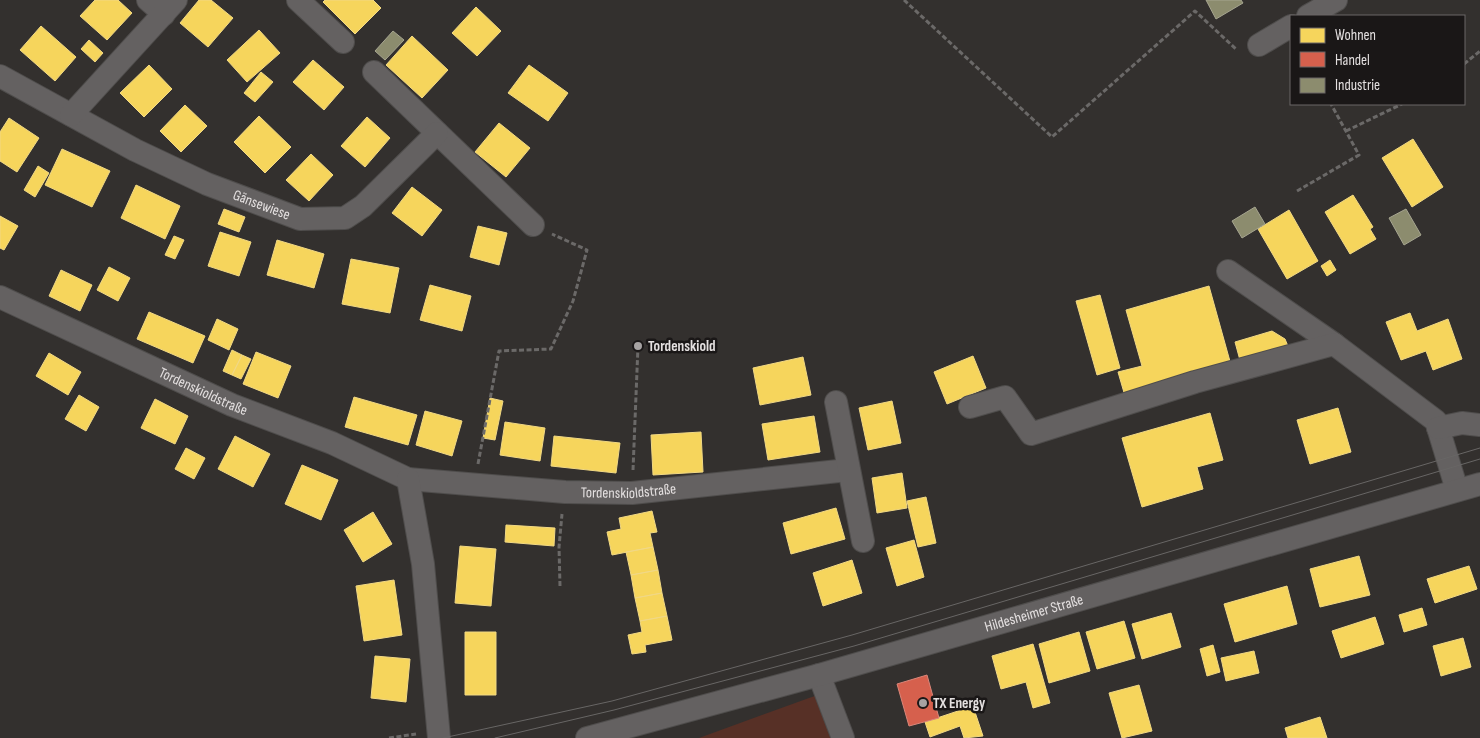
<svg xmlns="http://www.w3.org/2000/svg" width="1480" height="738" font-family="'Sofia Sans Condensed',sans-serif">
<rect width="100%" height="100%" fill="#33302e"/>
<path fill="#573026" d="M 824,693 L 843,738 L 699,738 L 809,698 Z"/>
<path fill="#f6d55c" stroke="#f1d884" d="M 95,0 L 118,0 L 132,13 L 107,40 L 80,16 Z
M 199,0 L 211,0 L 233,18 L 208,47 L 180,23 Z
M 325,0 L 373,0 L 381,8 L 355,34 L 323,2 Z
M 476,7 L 501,31 L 477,56 L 452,33 Z
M 41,26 L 76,57 L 55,81 L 20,50 Z
M 259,30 L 280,53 L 247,82 L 227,60 Z
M 412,36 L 448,70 L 422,98 L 386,65 Z
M 89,40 L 103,53 L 95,62 L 81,49 Z
M 313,60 L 344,87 L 324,110 L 293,82 Z
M 149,65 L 172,89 L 144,117 L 120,93 Z
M 529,65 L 568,93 L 548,121 L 508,93 Z
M 261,72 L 273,82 L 255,102 L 244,93 Z
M 185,105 L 207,126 L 181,152 L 160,131 Z
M 259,116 L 291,147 L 265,173 L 234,142 Z
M 367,117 L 390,138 L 365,167 L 341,146 Z
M 9,118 L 39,138 L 17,172 L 0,161 L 0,132 Z
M 499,123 L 530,148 L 506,177 L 475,152 Z
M 1413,139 L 1443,187 L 1412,207 L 1382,158 Z
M 62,149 L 110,171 L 92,207 L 45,185 Z
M 311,154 L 333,175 L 309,201 L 286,180 Z
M 38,166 L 49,173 L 35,197 L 24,190 Z
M 136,185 L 180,206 L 165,239 L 121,218 Z
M 412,187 L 442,210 L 422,236 L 392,213 Z
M 1353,195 L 1373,227 L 1370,229 L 1376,239 L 1350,254 L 1325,212 Z
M 224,209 L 245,217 L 239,232 L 218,224 Z
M 1289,210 L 1318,261 L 1287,279 L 1258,229 Z
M 0,216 L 18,226 L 4,250 L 0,248 Z
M 478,226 L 507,233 L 499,265 L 470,257 Z
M 220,232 L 251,242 L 239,276 L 208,266 Z
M 174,236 L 184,240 L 175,259 L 165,255 Z
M 277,240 L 324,254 L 314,288 L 267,275 Z
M 351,259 L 399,268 L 390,313 L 342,304 Z
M 1330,260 L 1336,270 L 1327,276 L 1321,266 Z
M 109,267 L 130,278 L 118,301 L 97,290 Z
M 61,270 L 92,285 L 80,311 L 49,296 Z
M 430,285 L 471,296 L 462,331 L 420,320 Z
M 1209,286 L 1231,365 L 1125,396 L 1118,372 L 1142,366 L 1126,310 Z
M 1100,295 L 1120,368 L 1097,375 L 1076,301 Z
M 149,312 L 205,336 L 193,363 L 137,339 Z
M 1410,313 L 1417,331 L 1448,319 L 1462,359 L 1433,370 L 1426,351 L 1401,360 L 1386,322 Z
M 217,319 L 238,329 L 229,350 L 208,340 Z
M 1272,331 L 1285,339 L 1290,351 L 1241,364 L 1235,342 Z
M 232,350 L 242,355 L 232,375 L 223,371 Z
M 256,352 L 291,366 L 278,398 L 243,384 Z
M 49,353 L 81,372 L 68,395 L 36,376 Z
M 242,355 L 251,359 L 241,379 L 232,375 Z
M 973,356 L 986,388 L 947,404 L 934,372 Z
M 803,357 L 811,395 L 760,405 L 753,368 Z
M 79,395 L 99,407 L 86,431 L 65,419 Z
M 354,397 L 417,415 L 408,445 L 345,427 Z
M 490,398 L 503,401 L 495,440 L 483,438 Z
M 155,399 L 188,416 L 175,444 L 141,428 Z
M 892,401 L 901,443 L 868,450 L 859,408 Z
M 1338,408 L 1351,452 L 1310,464 L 1297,420 Z
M 425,411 L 462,421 L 452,456 L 416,445 Z
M 1210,413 L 1223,460 L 1197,467 L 1203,489 L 1142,507 L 1122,438 Z
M 814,416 L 820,452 L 768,460 L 762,424 Z
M 505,422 L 545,428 L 540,461 L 500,455 Z
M 701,432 L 703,472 L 653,475 L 651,435 Z
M 235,436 L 270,454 L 253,487 L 218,469 Z
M 554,436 L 620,443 L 616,473 L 551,466 Z
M 186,448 L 205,458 L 194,479 L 175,469 Z
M 302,465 L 338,480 L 321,520 L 285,504 Z
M 902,473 L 907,508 L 877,513 L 872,478 Z
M 926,497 L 936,543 L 918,547 L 907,501 Z
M 836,508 L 845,539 L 791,554 L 783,523 Z
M 652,511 L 657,532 L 650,533 L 653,547 L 612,555 L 607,532 L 621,529 L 619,518 Z
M 373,512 L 392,544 L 363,562 L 344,530 Z
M 506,525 L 555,528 L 554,546 L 505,542 Z
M 914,540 L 924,577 L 897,586 L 886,548 Z
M 460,546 L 496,549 L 491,606 L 455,603 Z
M 653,547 L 658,570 L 631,575 L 626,552 Z
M 1359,556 L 1370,595 L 1320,607 L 1310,569 Z
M 852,560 L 862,593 L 823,606 L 813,573 Z
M 1469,566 L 1477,589 L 1435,603 L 1427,579 Z
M 658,570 L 662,593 L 635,598 L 631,575 Z
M 394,580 L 402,635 L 364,641 L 356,586 Z
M 1287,586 L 1297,624 L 1235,642 L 1224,604 Z
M 662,593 L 667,616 L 640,621 L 635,598 Z
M 1422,608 L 1427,625 L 1404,632 L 1399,615 Z
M 1171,613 L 1181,647 L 1142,659 L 1132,624 Z
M 667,616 L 672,640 L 645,645 L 646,652 L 632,654 L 628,635 L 642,632 L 640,621 Z
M 1375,617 L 1384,644 L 1341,658 L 1332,631 Z
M 1124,621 L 1135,658 L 1097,669 L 1086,632 Z
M 465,632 L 496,632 L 496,695 L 465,695 Z
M 1079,632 L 1090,671 L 1049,683 L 1039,644 Z
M 1463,638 L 1471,667 L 1441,676 L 1433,646 Z
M 1033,644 L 1050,703 L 1033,708 L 1026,682 L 1001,689 L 992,656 Z
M 1213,645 L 1220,672 L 1207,676 L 1200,649 Z
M 1254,651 L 1259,673 L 1226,681 L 1221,658 Z
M 375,656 L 410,659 L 406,702 L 371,698 Z
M 1139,685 L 1152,731 L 1122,738 L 1109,693 Z
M 973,706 L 983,736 L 964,738 L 960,726 L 930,737 L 925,722 Z
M 1320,717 L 1327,738 L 1288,738 L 1285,728 Z"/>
<path fill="#d6604d" stroke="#da8679" d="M 927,675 L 939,718 L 909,726 L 897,684 Z"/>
<path fill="#8c8c6e" stroke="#a6a590" d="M 1206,0 L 1241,0 L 1243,3 L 1216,19 Z
M 393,31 L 404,40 L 385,60 L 375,51 Z
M 1255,207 L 1265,224 L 1242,238 L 1232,221 Z
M 1406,209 L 1421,235 L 1404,245 L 1389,218 Z"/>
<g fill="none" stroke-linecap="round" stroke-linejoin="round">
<defs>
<g id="minor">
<path d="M 148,0 L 164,14"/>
<path d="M 298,0 L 343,42"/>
<path d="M 1308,16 L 1336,0"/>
<path d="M 1259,45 L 1291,26"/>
<path d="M 374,72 L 533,225"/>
<path id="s1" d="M 0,76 L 135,150 L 207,184 L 300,219 L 345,218 L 363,206 L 437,133"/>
<path d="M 71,115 L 176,0"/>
<path d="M 1228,271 L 1334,344"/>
<path id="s2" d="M 0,297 L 232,405 L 332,443 L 408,479 L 565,492 L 632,493 L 848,470"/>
<path d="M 836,402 L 863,541"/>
<path d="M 970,407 L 1005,397 L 1031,434 L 1195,382 L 1334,344 L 1436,421 L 1457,490"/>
<path d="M 1438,428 L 1462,423 L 1480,425"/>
<path d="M 408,479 L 423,564 L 439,738"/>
<path d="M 819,675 L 843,738"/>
<path id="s3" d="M 587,738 L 819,675 L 1480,484"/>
</g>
</defs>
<use href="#minor" stroke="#4f4d4c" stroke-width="24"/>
<path stroke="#6b6968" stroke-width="3" stroke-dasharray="5 2.5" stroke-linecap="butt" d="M 904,0 L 1052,137 L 1195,11 L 1237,50
M 1464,64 L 1480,51
M 1346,131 L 1402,104
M 1297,191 L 1359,155 L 1331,104
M 478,464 L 499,351 L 551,349 L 573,301 L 587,250 L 552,234
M 633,470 L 638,346
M 560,586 L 559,547 L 562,514
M 389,738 L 416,734"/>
<use href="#minor" stroke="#646161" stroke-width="22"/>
<path stroke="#686665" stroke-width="1" d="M 443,738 L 612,701 L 852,635 L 1480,448
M 495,738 L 614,710 L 854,646 L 1480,459"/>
</g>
<g fill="#a6a2a2" stroke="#1a1717" stroke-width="2">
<circle cx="638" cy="346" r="5"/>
<circle cx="923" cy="703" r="5"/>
</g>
<g text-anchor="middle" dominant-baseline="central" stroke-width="5" stroke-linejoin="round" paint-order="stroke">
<g font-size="15" fill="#e4e0e0" stroke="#1a1717">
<text stroke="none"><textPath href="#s1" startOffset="292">Gänsewiese</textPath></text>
<text stroke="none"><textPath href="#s2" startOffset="224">Tordenskioldstraße</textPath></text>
<text stroke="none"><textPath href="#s2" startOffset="668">Tordenskioldstraße</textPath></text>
<text stroke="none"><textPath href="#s3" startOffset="464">Hildesheimer Straße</textPath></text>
</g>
<g font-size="15" font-weight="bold" fill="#e4e0e0" stroke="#1a1717" text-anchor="start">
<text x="648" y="346">Tordenskiold</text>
<text x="933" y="703">TX Energy</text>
</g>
</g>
<rect x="1290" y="15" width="175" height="90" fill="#1a1717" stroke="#6b6767"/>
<rect x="1300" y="28" width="25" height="15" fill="#f6d55c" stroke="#6b6767"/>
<text x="1335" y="40" font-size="15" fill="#e4e0e0">Wohnen</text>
<rect x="1300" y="52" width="25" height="15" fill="#d6604d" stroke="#6b6767"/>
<text x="1335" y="65" font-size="15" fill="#e4e0e0">Handel</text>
<rect x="1300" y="78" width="25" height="15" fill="#8c8c6e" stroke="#6b6767"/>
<text x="1335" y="90" font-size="15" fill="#e4e0e0">Industrie</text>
</svg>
